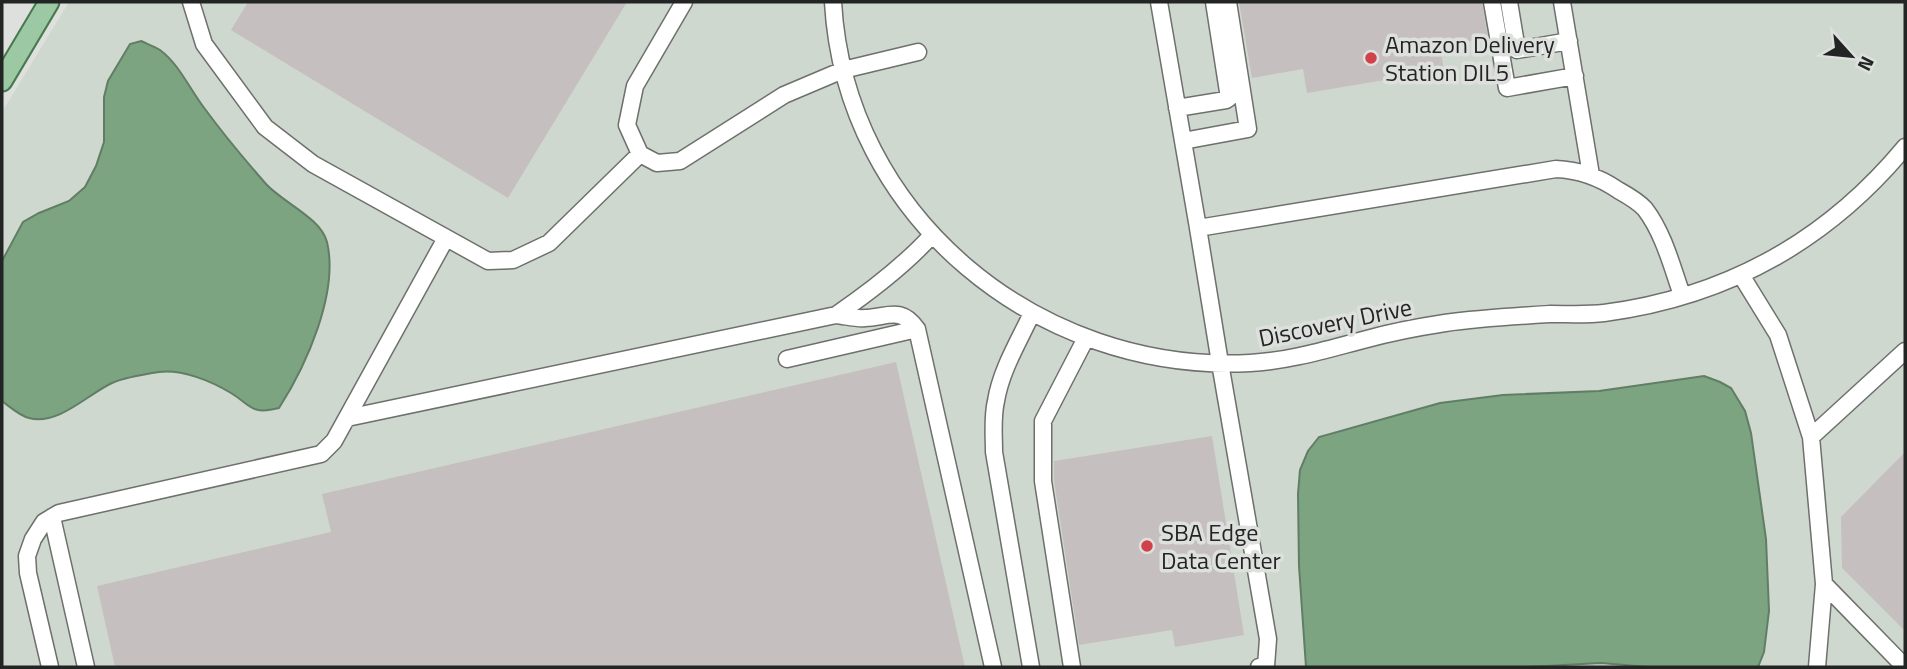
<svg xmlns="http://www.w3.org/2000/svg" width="1907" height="669" font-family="'Titillium Web',sans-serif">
<rect width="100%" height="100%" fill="#dde0dd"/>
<path fill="#cfd8cf" d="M 69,2 L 1905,2 L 1905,667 L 2,667 L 2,112 Z"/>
<path fill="#7ca481" stroke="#617e65" stroke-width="2" d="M 141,41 C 147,44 154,46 160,50 C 180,65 190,90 205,109 C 224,135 245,160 266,184 C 282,202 321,218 327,242 C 339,293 306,366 279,408 C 251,415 252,406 231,393 C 211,381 182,369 159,372 C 146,374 123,378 112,383 C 88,394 58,426 29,418 C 20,416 10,407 2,401 L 2,261 L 23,222 L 39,213 L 69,201 L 85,187 L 96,166 L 104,142 L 104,97 L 108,81 L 130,44 Z
M 1704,376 L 1720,382 L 1731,388 L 1745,411 L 1751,433 L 1766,539 L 1769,611 L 1764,652 L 1758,667 L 1648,667 L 1601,663 L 1527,667 L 1306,667 L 1299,566 L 1298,494 L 1300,470 L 1308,451 L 1319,437 L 1440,403 L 1503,395 L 1599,391 Z"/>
<path fill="#c5bfbf" d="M 248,2 L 627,2 L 508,198 L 231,30 Z
M 1239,2 L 1482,2 L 1488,38 L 1440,46 L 1444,70 L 1307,93 L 1303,69 L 1252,78 Z
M 896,362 L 965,667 L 115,667 L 97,586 L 331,532 L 322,494 Z
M 1212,436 L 1244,635 L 1175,647 L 1172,630 L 1079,645 L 1054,480 L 1054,461 Z
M 1905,452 L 1905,631 L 1842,568 L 1841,517 Z"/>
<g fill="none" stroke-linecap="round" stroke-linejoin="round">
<defs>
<path id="minor" d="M 191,2 L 204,44 L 265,127 L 313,164 L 488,261 L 513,260 L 549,243 L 640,154
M 684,2 L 635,86 L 627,125 L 640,154 L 657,163 L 680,161 L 784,95 L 843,70 L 918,52
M 833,2 C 845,217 1039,374 1250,363 C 1290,361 1328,349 1367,339 C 1392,332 1419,327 1445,323 C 1480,318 1516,316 1551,314 C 1569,314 1587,315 1604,313 C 1726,297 1827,241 1905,147
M 1159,2 L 1198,228
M 1492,2 L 1507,88 L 1575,76
M 1509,2 L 1517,50 L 1569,41
M 1562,2 L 1591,175
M 1177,108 L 1226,100 L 1229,98 L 1214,2
M 1183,141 L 1248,129 L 1228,2
M 1741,275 L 1778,335 L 1811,437 L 1905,351
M 836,315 C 846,316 856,319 865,318 C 888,317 901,306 917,329 L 993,667
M 787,359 L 917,329
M 347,418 L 836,315 C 871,291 904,266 932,235
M 1811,437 L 1824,584 L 1817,667
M 52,517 L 86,667
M 1824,584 L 1905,667
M 50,667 L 28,573 L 27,556 L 33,539 L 44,522 L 59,513 L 321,454 L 334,441 L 446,238
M 1031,667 L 994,452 C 994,435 992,418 996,401 C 1001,370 1019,341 1032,313
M 1072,667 L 1043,481 L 1043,421 L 1086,338
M 1259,667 L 1266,666 L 1268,639 L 1220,363 L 1198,228 L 1556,169 C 1580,170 1599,177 1618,190 C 1627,195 1638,201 1645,209 C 1664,234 1672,267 1682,295"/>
<path id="major" d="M 2,81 L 49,2"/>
</defs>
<use href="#minor" stroke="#6d706d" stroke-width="19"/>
<use href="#major" stroke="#47784f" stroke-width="23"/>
<use href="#minor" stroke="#fff" stroke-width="16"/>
<use href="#major" stroke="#9cc8a3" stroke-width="19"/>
</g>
<g fill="#d1414a" stroke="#dde0dd" stroke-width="2.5">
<circle cx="1371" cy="58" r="7"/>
<circle cx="1147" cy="546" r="7"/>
</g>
<g text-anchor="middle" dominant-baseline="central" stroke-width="7" stroke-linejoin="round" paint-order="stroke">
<g font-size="24" fill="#232524" stroke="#dde0dd" text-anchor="start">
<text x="1385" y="44">Amazon Delivery<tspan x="1385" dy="28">Station DIL5</tspan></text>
<text x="1161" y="532">SBA Edge<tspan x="1161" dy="28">Data Center</tspan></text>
</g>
<g font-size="24" fill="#232524" stroke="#dde0dd">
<text transform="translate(1335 322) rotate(-12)">Discovery Drive</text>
</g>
</g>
<rect width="1907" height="669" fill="none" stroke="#232524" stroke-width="7"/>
<g transform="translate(1851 56) rotate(117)" stroke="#dde0dd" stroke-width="5" paint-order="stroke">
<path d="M0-5L12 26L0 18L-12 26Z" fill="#232524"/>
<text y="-10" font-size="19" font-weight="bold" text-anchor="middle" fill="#232524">N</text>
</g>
</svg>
